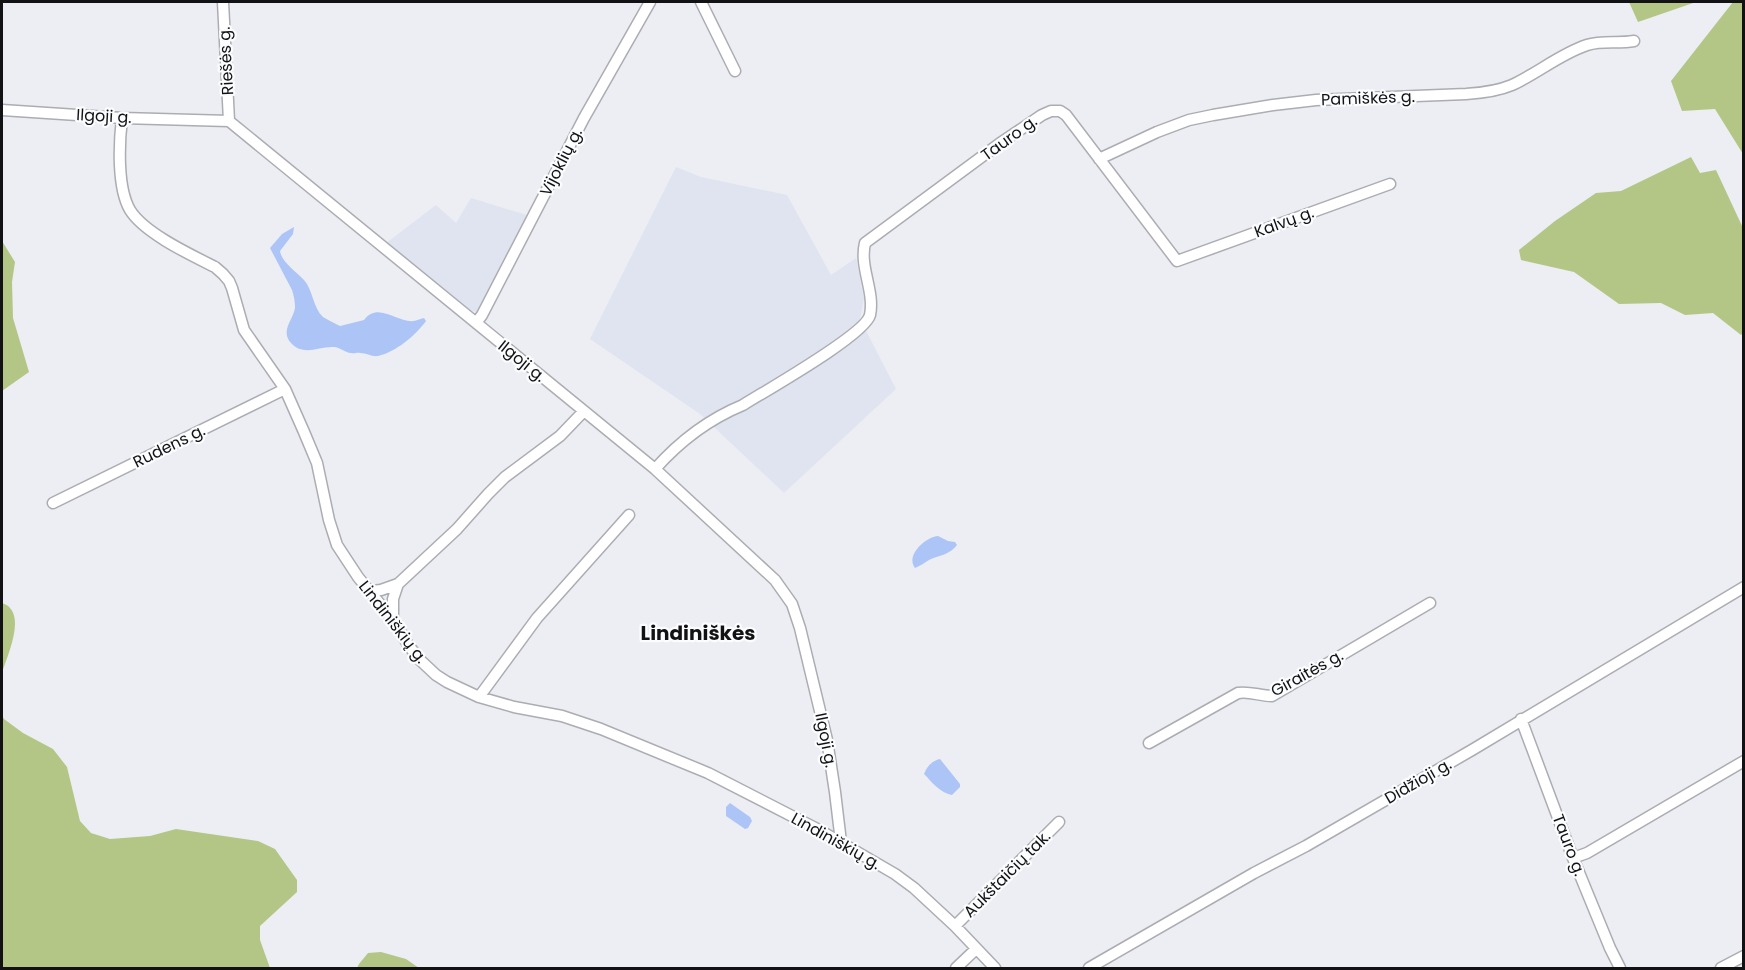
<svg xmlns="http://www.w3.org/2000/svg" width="1745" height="970" font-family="Poppins,sans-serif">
<rect width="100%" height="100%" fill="#eceef3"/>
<path fill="#dfe4f0" d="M 676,167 L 701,177 L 787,195 L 831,275 L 856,258 L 864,299 L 860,319 L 896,389 L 784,493 L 700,414 L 590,339 Z
M 471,198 L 530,216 L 479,311 L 476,312 L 468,310 L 385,244 L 436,205 L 456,223 Z"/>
<path fill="#b3c685" d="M 1629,2 L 1696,2 L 1638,22 Z
M 1733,2 L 1743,2 L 1743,154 L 1715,109 L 1682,111 L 1671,81 Z
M 1691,157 L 1700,173 L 1716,170 L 1743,228 L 1743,333 L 1741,335 L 1713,313 L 1685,315 L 1661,303 L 1619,304 L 1574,272 L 1521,260 L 1519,250 L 1555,221 L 1596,193 L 1621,191 Z
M 2,241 L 15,262 L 12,282 L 13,318 L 29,372 L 2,391 Z
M 2,603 C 4,604 8,605 10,608 C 23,622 7,657 2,673 Z
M 2,715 L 4,719 L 23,733 L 53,749 L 67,767 L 80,821 L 91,833 L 110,839 L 150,836 L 176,829 L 258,841 L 275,849 L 297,880 L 297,892 L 260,926 L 260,940 L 270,968 L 2,968 Z
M 381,952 L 406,959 L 419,968 L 357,968 L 359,964 L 368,953 Z"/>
<path fill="#acc5f6" d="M 294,227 L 293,234 L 280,251 C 282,263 296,271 304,280 C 313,290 313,308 323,317 C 328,320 334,323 340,326 L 364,320 C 378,301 397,323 414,321 C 418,320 420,319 424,318 L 426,321 C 416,335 396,352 378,356 C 372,357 367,353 360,353 C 357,352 355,354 351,353 C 345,353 340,347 334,347 C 319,346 304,357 291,343 C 280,331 293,320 295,308 C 295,302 294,296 292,290 L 270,248 L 282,234 Z
M 938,536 L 948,541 L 955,542 L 957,545 C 950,555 939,555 929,560 C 924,563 920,566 915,568 C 905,555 926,537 938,536 Z
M 940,759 L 960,784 L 960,787 L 952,795 C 940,793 932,782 924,774 C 927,766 932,761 940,759 Z
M 730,803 L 750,817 L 752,821 L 748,828 L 745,829 L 726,816 L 726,807 Z"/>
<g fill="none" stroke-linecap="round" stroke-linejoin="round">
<defs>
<path id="minor" d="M 223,2 L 229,121
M 701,2 L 735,71
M 2,110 L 122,118 L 229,121 L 655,469 L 775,580 L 792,604 L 800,628 L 827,740 L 835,792 L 841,842
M 122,118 C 119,143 117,188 130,210 C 144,233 191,255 215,267 L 223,274 L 229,281 L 232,288 L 244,330 L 285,389 L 304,432 L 317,463 L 329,520 L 337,545 L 358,577 L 393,620 L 409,646 L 420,660 L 436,675 L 447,682 L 479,697 L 514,707 L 562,716 L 601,729 L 708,773 L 821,831 L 895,874 L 914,888 L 955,926 L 995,968
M 1099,159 L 1157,132 L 1189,120 L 1213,115 L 1273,105 L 1316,100 L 1466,94 C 1482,93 1498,91 1512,85 C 1538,73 1560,54 1587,45 C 1603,40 1618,44 1634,41
M 476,323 L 482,315 L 584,118 L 650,2
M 655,469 C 679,442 709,419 743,405 C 765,391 865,335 870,315 C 875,291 859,267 865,243 L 999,144 L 1042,115 L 1051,111 L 1060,111 L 1066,115 L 1177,261 L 1390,184
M 53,503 L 285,389
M 371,591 L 381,590 L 398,584 L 457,529 L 488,494 L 505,477 L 560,436 L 584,411
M 393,620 L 393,599 L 398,584
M 479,697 L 537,618 L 629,515
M 1521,719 L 1573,858 L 1610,948 L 1620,968
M 1149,743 L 1238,693 C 1250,691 1260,696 1272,696 L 1430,603
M 1573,858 L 1587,853 L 1744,761
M 955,926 L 1059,822
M 956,968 L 976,949
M 1089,968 L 1254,873 L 1306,846 L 1472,750 L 1744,587
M 1721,968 L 1744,956"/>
</defs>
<use href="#minor" stroke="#acadb2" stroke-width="13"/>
<use href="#minor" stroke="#fff" stroke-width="10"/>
</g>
<g text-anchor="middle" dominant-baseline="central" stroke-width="4.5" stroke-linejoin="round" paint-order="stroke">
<g font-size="16" fill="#121214" stroke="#fafcfe">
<text transform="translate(226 61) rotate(-93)">Riešės g.</text>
<text transform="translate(1368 98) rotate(-2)">Pamiškės g.</text>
<text transform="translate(104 116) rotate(3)">Ilgoji g.</text>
<text transform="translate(1009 138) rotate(-36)">Tauro g.</text>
<text transform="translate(561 162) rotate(-63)">Vijoklių g.</text>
<text transform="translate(1284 222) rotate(-20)">Kalvų g.</text>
<text transform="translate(522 361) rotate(39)">Ilgoji g.</text>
<text transform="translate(169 446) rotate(-26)">Rudens g.</text>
<text transform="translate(393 622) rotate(52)">Lindiniškių g.</text>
<text transform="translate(1307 673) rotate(-29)">Giraitės g.</text>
<text transform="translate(826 740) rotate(79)">Ilgoji g.</text>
<text transform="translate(1418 781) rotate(-30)">Didžioji g.</text>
<text transform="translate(836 841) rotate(29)">Lindiniškių g.</text>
<text transform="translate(1569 845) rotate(69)">Tauro g.</text>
<text transform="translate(1007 874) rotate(-45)">Aukštaičių tak.</text>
</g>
<g font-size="20" font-weight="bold" fill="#121214" stroke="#fafcfe">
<text x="698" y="633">Lindiniškės</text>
</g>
</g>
<rect width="1745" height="970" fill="none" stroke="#121214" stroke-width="6"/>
</svg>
